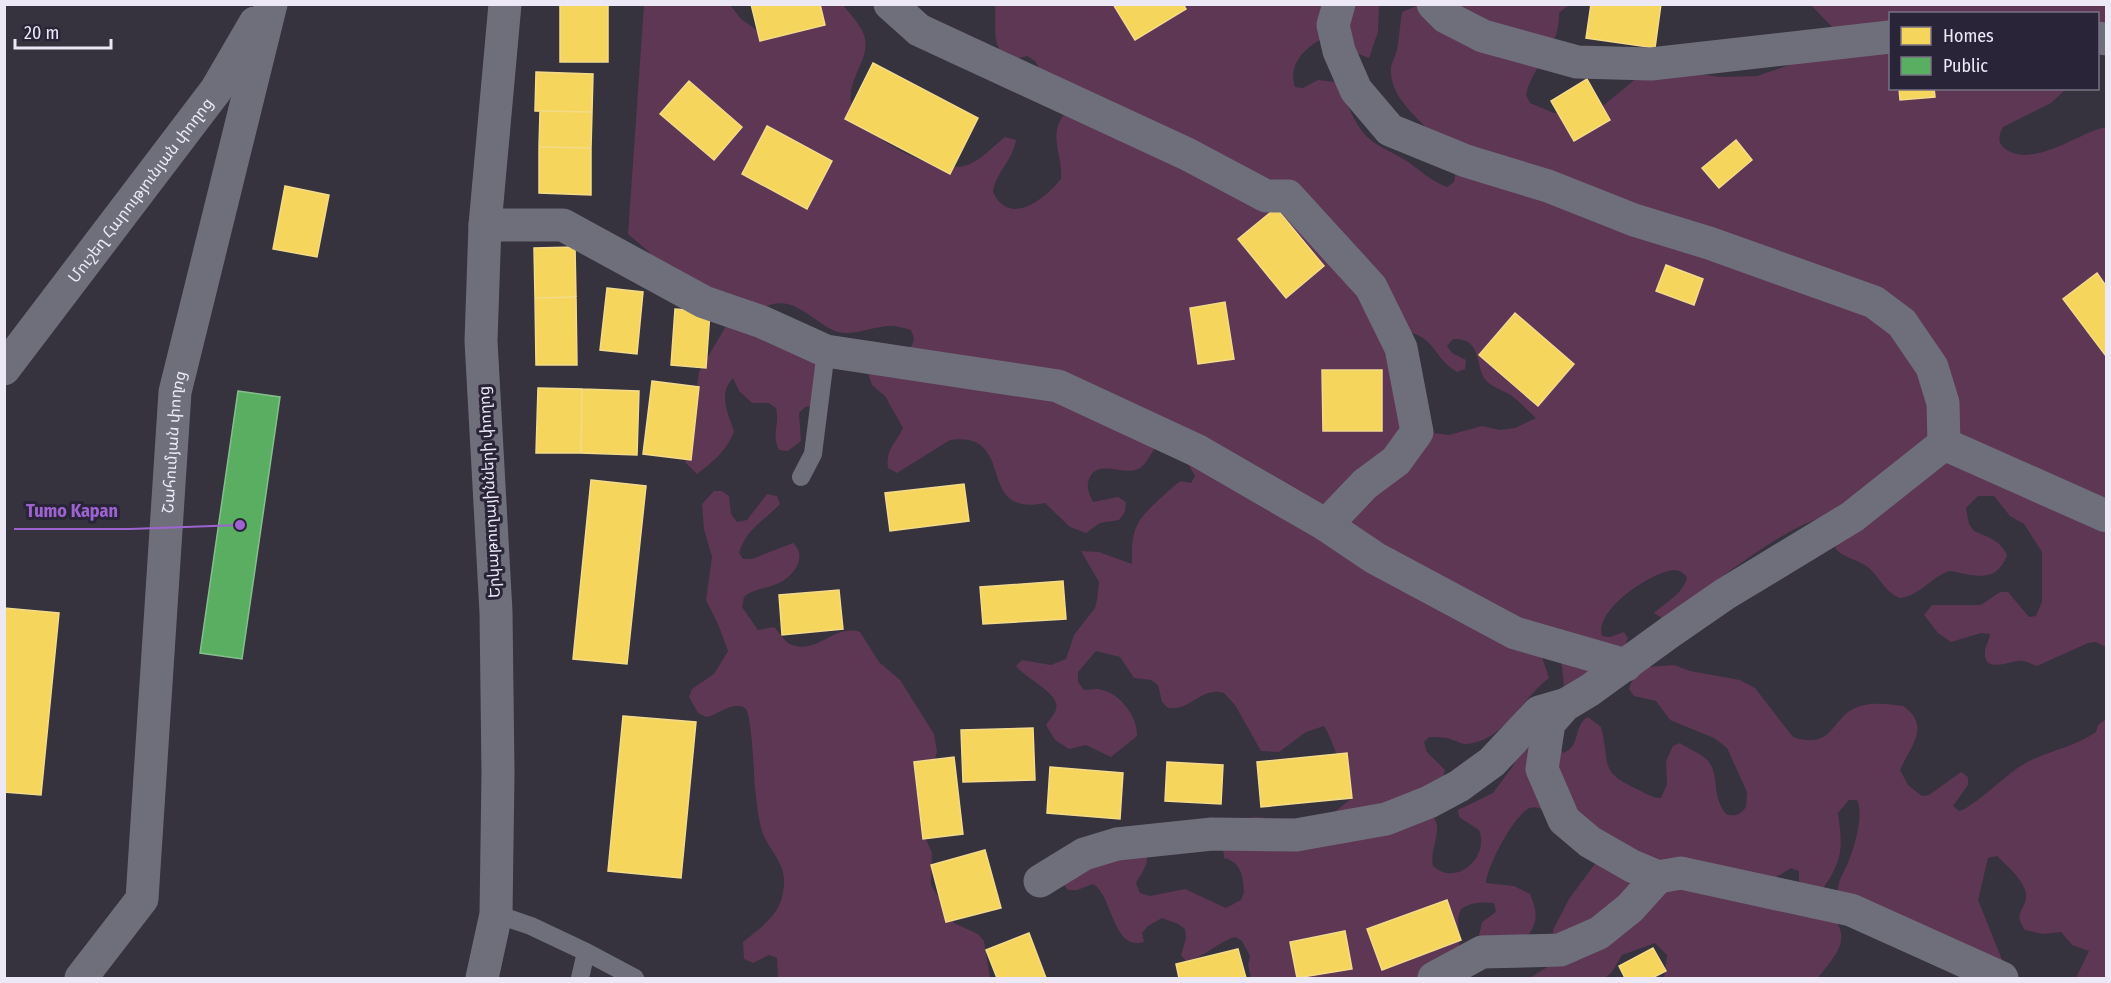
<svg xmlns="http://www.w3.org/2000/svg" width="2111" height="983" font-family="'Fira Sans Condensed','Noto Sans Armenian',sans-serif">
<rect width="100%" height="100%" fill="#36323e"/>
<path fill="#5e3754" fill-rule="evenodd" d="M 644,5 L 730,5 L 741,19 L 764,35 L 811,5 L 843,5 C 850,14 860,24 864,35 C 872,58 847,78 851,102 C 857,135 933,174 964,166 C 980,162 993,146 1005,137 L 1016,140 C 1013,160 996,172 993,192 C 1009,227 1044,200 1061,179 C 1063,154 1047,136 1065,113 L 1035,61 L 1027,56 L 1011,60 C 989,48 997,25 995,5 L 1379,5 L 1378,32 L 1369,58 L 1354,52 L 1334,33 C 1312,42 1286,60 1295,87 L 1303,88 L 1318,80 L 1335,82 C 1347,98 1350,116 1362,131 C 1374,147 1393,151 1408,162 C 1421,171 1431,181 1447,187 L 1454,182 C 1464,141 1392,116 1391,72 C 1390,65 1395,57 1397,50 C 1399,38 1400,25 1402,12 L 1419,5 L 1569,5 L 1559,13 C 1560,50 1533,63 1526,95 L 1530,103 L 1554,113 L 1599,109 L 1638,77 L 1673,70 L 1720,77 L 1757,76 L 1798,62 L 1890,50 L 1890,88 L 2066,89 L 2051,103 L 2003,127 C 1999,135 1997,142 2004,148 C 2032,170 2077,133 2106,127 L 2106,504 L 2090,518 L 2101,532 L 2106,533 L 2106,647 L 2096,642 L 2088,643 L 2037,666 C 2031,664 2024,660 2019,661 C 2008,662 1983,673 1985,652 C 1985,646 1989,641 1990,634 L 1981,633 L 1951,642 L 1938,633 L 1924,615 L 1932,605 L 1981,605 L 2000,592 L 2008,592 L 2029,617 L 2036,616 L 2042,602 L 2042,552 L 2024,524 L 2010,516 L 1994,496 L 1978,496 L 1966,508 L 1969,524 L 1974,531 C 1988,537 2000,540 2007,555 C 1996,586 1972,574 1949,571 C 1930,578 1921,595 1900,598 C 1884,591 1881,579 1869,568 C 1858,559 1844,559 1835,548 L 1840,541 L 1827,515 C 1764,537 1718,585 1662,618 L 1654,613 C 1666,602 1684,593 1687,577 C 1683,573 1680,570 1674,570 C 1651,572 1594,610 1602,636 L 1610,637 L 1624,632 L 1628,638 L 1622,652 L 1564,686 L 1561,657 L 1541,654 L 1549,678 C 1522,698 1504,742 1466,744 C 1460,744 1458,741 1453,740 C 1446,737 1437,737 1429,737 L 1424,742 L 1427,752 L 1445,770 L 1433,816 C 1444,831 1429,848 1433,866 C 1457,888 1490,856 1479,830 L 1459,817 L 1458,810 L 1493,793 L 1513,766 L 1521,744 L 1558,746 L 1563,753 C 1582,746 1572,726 1588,717 L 1601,727 C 1611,765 1597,771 1639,790 C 1647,794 1652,798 1661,798 L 1667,784 L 1666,761 L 1673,746 L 1680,743 C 1688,749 1703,754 1708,761 C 1720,775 1711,795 1726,814 C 1735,817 1740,815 1746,807 L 1747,792 L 1727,748 L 1714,738 L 1670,720 L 1656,701 L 1634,696 L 1629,689 L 1634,675 L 1648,667 L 1674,665 L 1690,671 L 1740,680 L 1755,688 L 1793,737 C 1836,751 1830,715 1860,706 C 1873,702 1890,704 1903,706 C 1932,726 1910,747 1900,770 L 1908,785 L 1922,796 L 1929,795 L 1961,772 L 1968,777 L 1968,785 L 1953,806 L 1959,811 C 1971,809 2005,776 2019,767 C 2043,751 2072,749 2096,732 L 2098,725 L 2106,719 L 2106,978 L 2076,978 L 2089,951 L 2072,945 L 2061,932 L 2043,934 L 2025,930 C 2011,911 2028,909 2026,894 C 2025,881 2006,865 1997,856 L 1988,858 L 1978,900 L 2005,967 L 2011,974 L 2019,978 L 1976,978 L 1838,891 C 1838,878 1845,872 1849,860 C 1855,846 1864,813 1857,800 L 1849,800 L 1838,813 C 1843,848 1843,860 1822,890 L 1799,887 L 1799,871 L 1791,868 L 1760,887 L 1778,909 L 1786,913 L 1836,921 C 1851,943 1831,960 1818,978 L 1664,978 L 1667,955 L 1655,943 L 1622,955 L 1612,972 L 1605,978 L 1530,978 L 1555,962 L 1553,930 L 1569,899 L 1600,857 L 1547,813 C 1542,809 1537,806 1530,808 C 1515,813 1486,868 1486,883 L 1514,886 L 1530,894 C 1537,910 1539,923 1527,936 L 1478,940 L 1482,922 L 1496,912 L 1494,903 C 1481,902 1472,902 1461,909 L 1458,918 L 1460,949 L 1421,978 L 1251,978 L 1248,965 L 1250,956 L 1242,941 L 1235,937 C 1217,942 1205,958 1186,961 L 1181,955 L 1186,938 L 1185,929 L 1178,924 L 1162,918 L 1148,926 L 1142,933 L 1144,942 C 1112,951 1113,895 1093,884 L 1077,890 L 1068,890 L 1062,883 L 1061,874 L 1146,851 C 1150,865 1142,871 1136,883 L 1140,893 L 1150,896 L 1185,889 L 1226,908 L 1241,900 L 1244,892 C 1243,876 1241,862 1224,858 L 1223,848 L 1241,820 C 1254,816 1264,815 1274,824 L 1331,815 L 1352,798 C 1341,774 1337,748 1324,726 L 1306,732 L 1279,752 L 1261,751 L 1235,705 L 1224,693 C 1202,686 1191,711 1168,708 L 1162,702 L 1158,685 L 1151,680 L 1134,678 L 1120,657 L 1096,651 L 1078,672 L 1078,682 L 1084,690 C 1090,690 1097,688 1102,690 C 1121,694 1138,718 1137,736 L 1111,757 L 1086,745 L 1069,749 L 1055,740 L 1046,725 C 1049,720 1055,714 1056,709 C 1061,694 1025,678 1016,666 L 1022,660 L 1051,665 L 1066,659 L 1074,635 L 1095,608 L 1097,600 L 1099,582 L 1081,551 L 1099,552 L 1132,564 C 1131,528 1136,520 1163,496 C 1169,491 1174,485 1181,481 L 1191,483 L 1195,476 L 1187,462 L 1156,447 C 1150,454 1146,466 1138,469 C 1124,476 1097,458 1089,479 C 1086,487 1089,494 1093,502 L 1118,497 L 1126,502 L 1125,512 L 1119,520 L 1100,523 L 1086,533 L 1070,527 L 1045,503 C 973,518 1019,431 950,440 L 897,473 L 888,468 C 885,450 896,443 903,428 L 885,396 L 872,385 L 866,368 L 912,346 L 914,338 L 911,330 C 903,328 895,325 888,326 C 872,327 853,336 838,332 C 813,324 794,291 763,308 L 816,354 L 814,406 L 805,407 L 799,413 L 801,441 L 788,451 L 779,450 C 771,435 780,424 776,408 L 769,403 L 752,403 L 739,391 L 733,378 C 717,395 729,414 734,432 C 727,450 712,463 697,474 L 685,462 L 699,372 L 726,326 L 664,272 L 648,251 L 628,234 ZM 1401,331 C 1435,334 1432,357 1457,372 L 1465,369 L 1466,360 L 1452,353 L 1447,346 L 1453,339 C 1481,337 1476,365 1484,378 C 1490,387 1503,390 1512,396 C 1520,402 1528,411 1536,418 L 1515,428 L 1500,430 L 1482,426 L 1449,435 L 1433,433 Z
M 1811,5 L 2106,5 L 2106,44 L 2098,42 L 2098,14 L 1890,14 L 1890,33 L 1835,30 Z
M 714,491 L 722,491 L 729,496 L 731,514 L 737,522 L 747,520 L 767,494 L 777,496 L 780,504 C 764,521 746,529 739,553 L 743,559 L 752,559 L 793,543 C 808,556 794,576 779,583 C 767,589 755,588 744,597 L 742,607 L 758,630 L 774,627 C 779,632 785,642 790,644 C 817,656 834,623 860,632 L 879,662 L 900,680 L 934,734 L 937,751 L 935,760 L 919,801 L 921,828 L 932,853 L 931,885 L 954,923 L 978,934 L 984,941 L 990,978 L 778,978 L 777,958 L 769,955 L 753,963 L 744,959 L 743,942 C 766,923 784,913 784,880 C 784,863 769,849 763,834 C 758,820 757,803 755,789 C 754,775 752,713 745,708 C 733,700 718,715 706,717 L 698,713 L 689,697 L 692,689 L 714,674 L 728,651 L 718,624 L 706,600 L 712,557 L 704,529 L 702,504 Z"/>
<path fill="#f6d55c" stroke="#f3db8a" stroke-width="1.5" d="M 560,4 L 608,4 L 608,62 L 560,62 Z
M 751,4 L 820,4 L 825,25 L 760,41 Z
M 1113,4 L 1183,4 L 1186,9 L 1135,40 Z
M 1591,4 L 1661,4 L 1655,48 L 1586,38 Z
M 873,63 L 978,118 L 950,174 L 845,119 Z
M 536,72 L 593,74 L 592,112 L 535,111 Z
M 1587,79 L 1610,120 L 1574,141 L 1551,101 Z
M 689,81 L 742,127 L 714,160 L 660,114 Z
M 1899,88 L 1934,88 L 1935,97 L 1900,100 Z
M 540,111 L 592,112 L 591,148 L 539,147 Z
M 767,126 L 832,161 L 807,209 L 742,174 Z
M 1736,140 L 1752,160 L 1719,188 L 1702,168 Z
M 539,147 L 591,148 L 591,195 L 539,193 Z
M 285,186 L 329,195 L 317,257 L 273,249 Z
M 1276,208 L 1324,266 L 1286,298 L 1238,239 Z
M 575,247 L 576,297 L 535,298 L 534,248 Z
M 1666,265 L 1703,279 L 1694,305 L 1656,291 Z
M 2097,273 L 2106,286 L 2106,356 L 2063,299 Z
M 607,288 L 643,292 L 637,354 L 600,350 Z
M 576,297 L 577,365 L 536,365 L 535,298 Z
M 1225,302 L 1234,359 L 1198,364 L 1190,308 Z
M 675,309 L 710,312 L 706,368 L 671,365 Z
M 1515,313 L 1574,364 L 1538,406 L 1479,355 Z
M 1322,370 L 1382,370 L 1382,431 L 1323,431 Z
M 652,381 L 699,387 L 691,460 L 643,454 Z
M 538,388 L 582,389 L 581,453 L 536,453 Z
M 582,389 L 639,391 L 637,455 L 581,453 Z
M 591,480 L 646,486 L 627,664 L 573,659 Z
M 964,484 L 969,521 L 890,531 L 885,493 Z
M 1063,581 L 1066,619 L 983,624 L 980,587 Z
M 839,590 L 843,629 L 782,635 L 779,595 Z
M 4,608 L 59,613 L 41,795 L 4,792 Z
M 623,716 L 696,722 L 681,878 L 608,871 Z
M 1033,728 L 1035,780 L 963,782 L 961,730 Z
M 1347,753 L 1352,798 L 1261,807 L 1257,762 Z
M 954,757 L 963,834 L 923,839 L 914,762 Z
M 1167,762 L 1223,765 L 1221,804 L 1165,801 Z
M 1050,767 L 1123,773 L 1120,819 L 1047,813 Z
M 985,850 L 1001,908 L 946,922 L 931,865 Z
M 1447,900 L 1461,940 L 1382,970 L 1367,929 Z
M 1345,931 L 1352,969 L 1297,978 L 1290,942 Z
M 1029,933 L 1046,978 L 997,978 L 986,950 Z
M 1653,948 L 1666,971 L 1652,978 L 1625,978 L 1619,966 Z
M 1238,949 L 1246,978 L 1179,978 L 1176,964 Z"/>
<path fill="#5aae61" stroke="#86bf8e" stroke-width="1.5" d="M 238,391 L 280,397 L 242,659 L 200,653 Z"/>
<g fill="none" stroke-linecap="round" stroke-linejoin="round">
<path stroke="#6f6f7b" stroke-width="18" d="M 801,477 L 813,454 L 826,351
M 496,914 L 531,926 L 586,952 L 580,978
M 586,952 L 635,978"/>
<g stroke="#6f6f7b" stroke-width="33">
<path d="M 890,4 L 919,30 L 1187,154 L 1266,196 L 1288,196 L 1371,287 L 1401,348 L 1417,432 L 1396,461 L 1365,484 L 1326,525"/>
<path d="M 1339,4 L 1333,25 L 1339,51 L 1356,90 L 1390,130 L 1466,161 L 1548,186 L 1634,220 L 1709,243 L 1874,302 L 1902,323 L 1932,367 L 1943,403 L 1944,444"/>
<path d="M 1433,4 L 1446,17 L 1483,36 L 1577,62 L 1651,64 L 1890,37"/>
<path d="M 2098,38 L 2106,39"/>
<path d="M 485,225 L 563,225 L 704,302 L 762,322 L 826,351 L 1058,386 L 1198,451 L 1326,525 L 1375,558 L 1515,633 L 1626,665"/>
<path id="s1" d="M 4,369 L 216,90 L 255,23"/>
<path d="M 1944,444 L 1852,517 L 1725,594 L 1670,632 L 1590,690 L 1565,705 L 1549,723 L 1542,769 L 1564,820 L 1590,842 L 1632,866 L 1658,877 L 1681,873 L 1851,910 L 2002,978"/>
<path d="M 1944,444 L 2106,516"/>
<path d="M 1040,881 L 1084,854 L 1117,844 L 1212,834 L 1296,835 L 1386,819 L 1429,802 L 1459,786 L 1492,762 L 1539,712 L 1563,705"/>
<path id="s2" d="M 81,978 L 142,899 L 175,392 L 271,4"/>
<path d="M 482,978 L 496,914 L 498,773 L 496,612 L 481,341 L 485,225 L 505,4"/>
<path d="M 1434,978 L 1482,952 L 1560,950 L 1599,933 L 1630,908 L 1658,877"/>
</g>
</g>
<g text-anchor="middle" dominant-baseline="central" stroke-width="6" stroke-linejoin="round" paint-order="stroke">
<g font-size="16" fill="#ece8f6" stroke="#2a2438">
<text stroke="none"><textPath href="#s1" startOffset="225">Մուշեղ Հարությունյան փողոց</textPath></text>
<text stroke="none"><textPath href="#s2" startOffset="558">Շահումյան փողոց</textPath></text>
<text transform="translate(489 492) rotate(-93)">Երկաթուղայինների փողոց</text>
</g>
</g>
<path fill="none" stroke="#9d64d0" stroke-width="2" d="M240 525L130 529H14"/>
<circle fill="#9d64d0" stroke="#2a2438" stroke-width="2" cx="240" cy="525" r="6"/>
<g font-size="18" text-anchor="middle" font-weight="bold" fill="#9d64d0" stroke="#2a2438" stroke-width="6" stroke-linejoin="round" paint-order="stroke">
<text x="72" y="517">Tumo Kapan</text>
</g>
<rect width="2111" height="983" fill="none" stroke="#ece8f6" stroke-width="12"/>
<rect x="1889" y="12" width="210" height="78" fill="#2a2438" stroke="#787284" stroke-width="1.5"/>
<rect x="1901" y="27" width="30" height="18" fill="#f6d55c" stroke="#787284" stroke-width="1.5"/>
<text x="1943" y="42" font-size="18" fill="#ece8f6">Homes</text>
<rect x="1901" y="57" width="30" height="18" fill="#5aae61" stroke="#787284" stroke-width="1.5"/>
<text x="1943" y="72" font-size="18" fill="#ece8f6">Public</text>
<path d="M15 39v9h96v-9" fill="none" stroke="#ece8f6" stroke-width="3"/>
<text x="24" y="39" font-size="18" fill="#ece8f6" stroke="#2a2438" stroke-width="4.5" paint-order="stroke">20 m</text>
</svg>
